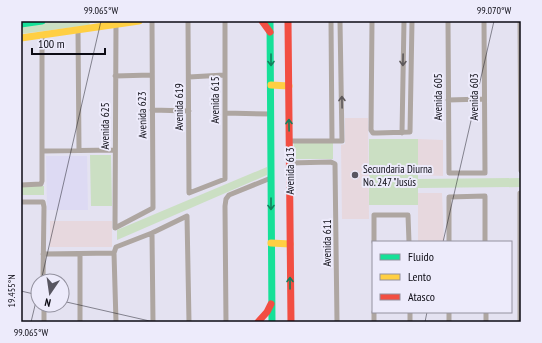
<svg xmlns="http://www.w3.org/2000/svg" width="542" height="343" font-family="'PT Sans Narrow',sans-serif">
<rect width="100%" height="100%" fill="#e4e2f1"/>
<path fill="#dddaf3" d="M 46,156 L 87,156 L 88,210 L 47,210 Z"/>
<path fill="#e7d8de" d="M 345,118 L 368,118 L 369,219 L 342,219 L 341,145 L 345,144 Z
M 418,139 L 443,140 L 443,176 L 418,175 Z
M 418,193 L 442,193 L 444,242 L 418,242 Z
M 50,221 L 112,221 L 112,247 L 50,247 Z"/>
<path fill="#cbdfc3" d="M 57,21 L 89,21 L 90,25 L 21,34 L 21,26 Z
M 369,139 L 418,139 L 418,179 L 521,178 L 521,187 L 418,188 L 418,205 L 369,205 Z
M 294,143 L 333,143 L 333,159 L 293,159 Z
M 90,155 L 111,155 L 112,206 L 91,206 Z
M 267,167 L 267,175 L 117,240 L 117,230 Z
M 21,186 L 44,186 L 44,195 L 21,195 Z"/>
<g fill="none" stroke-linecap="round" stroke-linejoin="round">
<path stroke="#aea6a1" stroke-width="5" d="M 188,21 L 189,193 L 225,179 L 225,21
M 331,21 L 332,141
M 372,21 L 371,130 L 373,133 L 377,133 L 410,132 L 412,21
M 448,21 L 449,173 L 485,173 L 484,21
M 520,21 L 521,171
M 116,24 L 115,228 L 153,208 L 152,21
M 78,30 L 79,150
M 115,76 L 151,75
M 189,77 L 224,75
M 448,100 L 484,99
M 152,110 L 189,111
M 225,113 L 271,114
M 402,133 L 404,21
M 289,141 L 342,141 L 340,21
M 43,151 L 115,150
M 289,163 L 331,162 L 335,164 L 337,322
M 21,185 L 41,184 L 42,181 L 42,35
M 21,202 L 43,202 L 44,207 L 43,281
M 152,233 L 153,322
M 374,242 L 374,215 L 408,215 L 409,242
M 449,242 L 449,197 L 485,196 L 485,242
M 43,254 L 114,253
M 44,305 L 44,322
M 374,312 L 374,322
M 410,312 L 410,322
M 449,312 L 449,322
M 486,312 L 486,322
M 80,322 L 80,254
M 116,322 L 114,253 L 116,247 L 152,233 L 187,216 L 189,322
M 226,322 L 225,206 L 226,199 L 229,195 L 271,178
M 520,322 L 520,193 L 521,193"/>
<path stroke="#16e098" stroke-width="7" d="M 270,21 L 272,322
M 21,24 L 42,21"/>
<path stroke="#ffcf43" stroke-width="7" d="M 21,38 L 139,21
M 271,85 L 289,86
M 271,243 L 290,244"/>
<path stroke="#f24e42" stroke-width="7" d="M 262,21 L 270,32
M 288,21 L 291,322
M 258,322 L 267,312 L 271,304"/>
</g>
<defs><path id="oneway-shaft" d="M-6 0H5M1.5-3L5.5 0L1.5 3" fill="none" stroke-width="1.6" stroke-linecap="round" stroke-linejoin="round"/></defs>
<g stroke="#12805d">
<use href="#oneway-shaft" transform="translate(271 60) rotate(90)"/>
<use href="#oneway-shaft" transform="translate(289 125) rotate(-91)"/>
<use href="#oneway-shaft" transform="translate(271 204) rotate(90)"/>
<use href="#oneway-shaft" transform="translate(290 283) rotate(-90)"/>
</g>
<g stroke="#5d585a">
<use href="#oneway-shaft" transform="translate(403 60) rotate(91)"/>
<use href="#oneway-shaft" transform="translate(342 102) rotate(-91)"/>
</g>
<path fill="none" stroke="#0c0b14" stroke-width="1" stroke-opacity="0.45" d="M 443,242 L 494,21M 41,281 L 101,21M 21,291 L 38,295M 62,301 L 154,322M 31,322 L 38,293M 425,322 L 427,312"/>
<circle fill="#585661" stroke="#edebfb" stroke-width="1.5" cx="355" cy="175" r="4"/>
<g text-anchor="middle" dominant-baseline="central" stroke-width="4" stroke-linejoin="round" paint-order="stroke">
<g font-size="11" fill="#0c0b14" stroke="#edebfb">
<text transform="translate(438 97) rotate(-90)">Avenida 605</text>
<text transform="translate(474 97) rotate(-90)">Avenida 603</text>
<text transform="translate(215 100) rotate(-90)">Avenida 615</text>
<text transform="translate(179 107) rotate(-90)">Avenida 619</text>
<text transform="translate(142 115) rotate(-91)">Avenida 623</text>
<text transform="translate(105 126) rotate(-90)">Avenida 625</text>
<text transform="translate(290 171) rotate(-90)">Avenida 613</text>
<text transform="translate(327 243) rotate(-90)">Avenida 611</text>
</g>
<g font-size="11" fill="#0c0b14" stroke="#edebfb" text-anchor="start">
<text x="363" y="169">Secundaria Diurna<tspan x="363" dy="13">No. 247 "Jusús</tspan></text>
</g>
</g>
<rect width="542" height="343" fill="none" stroke="#edebfb" stroke-width="44"/>
<rect x="372" y="241" width="140" height="72" fill="#edebfb" stroke="#93919f"/>
<rect x="380" y="254" width="20" height="6" fill="#16e098" stroke="#93919f"/>
<text x="408" y="261" font-size="12" fill="#0c0b14">Fluido</text>
<rect x="380" y="274" width="20" height="6" fill="#ffcf43" stroke="#93919f"/>
<text x="408" y="281" font-size="12" fill="#0c0b14">Lento</text>
<rect x="380" y="294" width="20" height="6" fill="#f24e42" stroke="#93919f"/>
<text x="408" y="301" font-size="12" fill="#0c0b14">Atasco</text>
<g transform="translate(50 293) rotate(193)"><circle r="19" fill="#edebfb" stroke="#93919f"/>
<path d="M0-3L7 15L0 10L-7 15Z" fill="#585661"/>
<text y="-6" font-size="11" font-weight="bold" text-anchor="middle" fill="#0c0b14">N</text>
</g>
<path d="M32 48v6h73v-6" fill="none" stroke="#0c0b14" stroke-width="2"/>
<text x="38" y="48" font-size="12" fill="#0c0b14" stroke="#edebfb" stroke-width="3" paint-order="stroke">100 m</text>
<rect x="22" y="22" width="498" height="299" fill="none" stroke="#0c0b14" stroke-width="1.5"/>
<g font-size="10" text-anchor="middle" fill="#0c0b14">
<text x="101" y="14">99.065°W</text>
<text x="494" y="14">99.070°W</text>
<text transform="translate(11 291) rotate(-90)" y="4">19.455°N</text>
<text x="31" y="336">99.065°W</text>
</g>
</svg>
